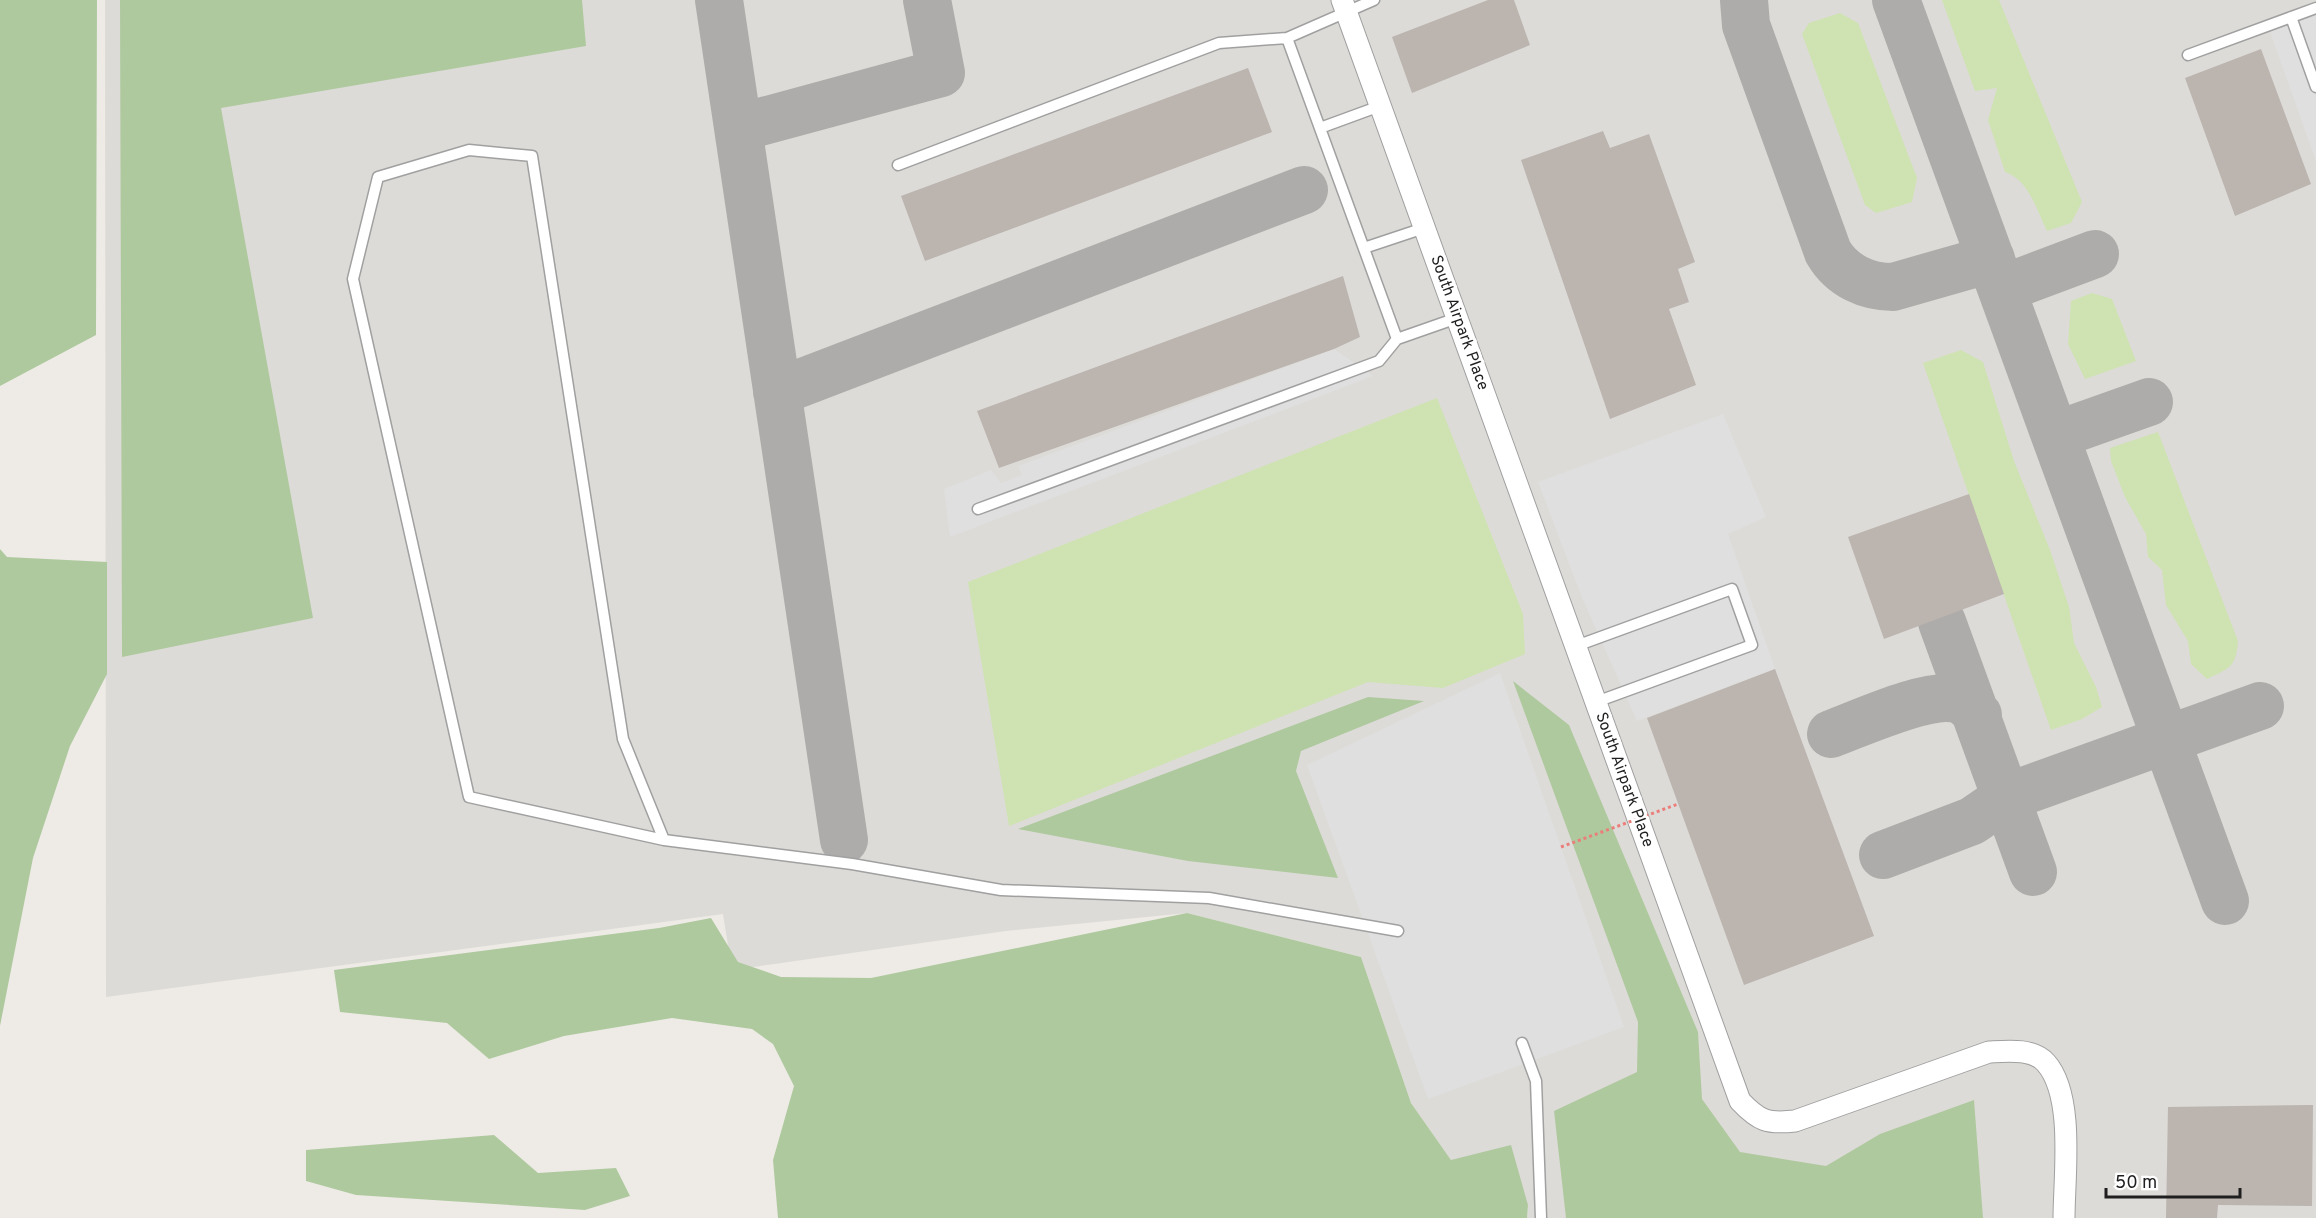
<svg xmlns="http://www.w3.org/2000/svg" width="2316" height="1218" font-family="Overpass,sans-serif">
<rect width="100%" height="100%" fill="#eeebe6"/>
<path fill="#dddbd7" d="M 105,0 L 2316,0 L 2316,1218 L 1527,1218 L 1528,1205 L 1451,1160 L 1411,1103 L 1361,957 L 1187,913 L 1006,931 L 732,970 L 723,914 L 106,997 Z"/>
<path fill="#cee3b1" d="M 1942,0 L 1999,0 L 2082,202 L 2071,223 L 2047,231 C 2036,209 2029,180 2005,172 L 1988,120 L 1997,88 L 1975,91 Z
M 1840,13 L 1858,23 L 1917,178 L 1912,202 L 1876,213 L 1865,205 L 1802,34 L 1809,23 Z
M 2092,293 L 2112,299 L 2136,361 L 2085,379 L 2068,344 L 2071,301 Z
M 1961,350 L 1983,362 L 2014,461 L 2050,550 L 2069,607 L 2074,643 L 2096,687 L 2102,707 L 2082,719 L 2051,730 L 1923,363 Z
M 1437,398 L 1523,614 L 1525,654 L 1443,688 L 1368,682 L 1009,826 L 968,582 Z
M 2158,432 L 2238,641 C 2236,667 2230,668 2207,679 L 2191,664 L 2188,641 L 2166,605 L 2162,570 L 2148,557 L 2146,534 L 2125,497 L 2111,461 L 2110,448 Z"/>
<path fill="#afc99f" d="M 0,0 L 97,0 L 96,335 L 0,386 Z
M 120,0 L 582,0 L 586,46 L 221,108 L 313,618 L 122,657 Z
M 0,549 L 7,557 L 107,562 L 107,674 L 70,746 L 33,858 L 0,1026 Z
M 1513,681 L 1569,725 L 1698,1032 L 1702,1099 L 1740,1152 L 1826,1166 L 1880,1134 L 1974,1100 L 1983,1218 L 1566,1218 L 1554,1111 L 1637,1072 L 1638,1022 Z
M 1368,697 L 1424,701 L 1301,751 L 1296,771 L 1338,878 L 1188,861 L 1018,829 Z
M 1187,913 L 1361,957 L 1411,1103 L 1451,1160 L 1511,1145 L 1528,1205 L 1527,1218 L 778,1218 L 773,1160 L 794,1086 L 773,1044 L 752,1029 L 672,1018 L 564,1036 L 489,1059 L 447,1023 L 340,1012 L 334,970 L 659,928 L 711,918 L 738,962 L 781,977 L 871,978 Z
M 494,1135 L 538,1173 L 616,1168 L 630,1196 L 585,1210 L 356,1195 L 306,1181 L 306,1150 Z"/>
<path fill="#dfdfdf" d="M 2316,9 L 2316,161 L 2270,32 Z
M 1334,349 L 1373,376 L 950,537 L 944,489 L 991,470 L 1001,483 L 1022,475 L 1018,466 Z
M 1723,414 L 1766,517 L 1728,534 L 1775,669 L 1637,721 L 1583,600 L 1538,482 Z
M 1500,673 L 1624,1027 L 1428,1099 L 1307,765 Z"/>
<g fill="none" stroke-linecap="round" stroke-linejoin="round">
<path stroke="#aeacaa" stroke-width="48" d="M 719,0 L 844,840
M 1744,0 L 1746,25 L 1828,252 C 1842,276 1867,287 1893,287 L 1991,259
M 1896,0 L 2225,901
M 738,128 L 941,73 L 927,0
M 2002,289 L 2095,254
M 777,392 L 1304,190
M 2056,435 L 2149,402
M 1942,622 L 2033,872
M 1831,734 C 1861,723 1927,692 1956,699 C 1965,701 1971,708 1978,715
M 1883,855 L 1972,821 L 2007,797 L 2260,706"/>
</g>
<path fill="#bbb4af" d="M 1488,0 L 1514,0 L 1530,45 L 1412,93 L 1392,37 Z
M 2261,49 L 2311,184 L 2235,216 L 2185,78 Z
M 1248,68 L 1272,132 L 925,261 L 901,196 Z
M 1603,131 L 1610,148 L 1649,134 L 1695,262 L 1678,269 L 1689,302 L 1669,309 L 1696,385 L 1610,419 L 1521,160 Z
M 1343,276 L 1360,337 L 1334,349 L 999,468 L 977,411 Z
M 1969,494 L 2004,594 L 1884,639 L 1848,537 Z
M 1775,669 L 1874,936 L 1744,985 L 1647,718 Z
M 2313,1105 L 2312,1206 L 2218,1205 L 2217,1218 L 2166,1218 L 2168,1107 Z"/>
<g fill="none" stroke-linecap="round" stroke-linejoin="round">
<defs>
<path id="lane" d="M 2291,17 L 2316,87
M 1287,38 L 1374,0
M 2188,55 L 2316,8
M 1320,128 L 1380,106
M 898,165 L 1219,43 L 1287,38 L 1397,339 L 1379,361 L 978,509
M 1364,248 L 1424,228
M 1397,339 L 1457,318
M 1576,646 L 1732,589 L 1752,645 L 1596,702
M 664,840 L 469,797 L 353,279 L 378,177 L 469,150 L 532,156 L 623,739 L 664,840 L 852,864 L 1001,890 L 1209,898 L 1398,931
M 1522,1043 L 1536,1081 L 1541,1218"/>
<path id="street" d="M 1342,0 L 1740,1101 C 1759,1121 1767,1124 1795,1121 L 1989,1052 C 2007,1051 2033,1048 2046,1063 C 2075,1096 2064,1177 2064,1218"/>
</defs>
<use href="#lane" stroke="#a0a0a0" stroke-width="13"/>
<use href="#street" stroke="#a0a0a0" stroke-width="23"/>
<use href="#lane" stroke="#fff" stroke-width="10"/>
<use href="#street" stroke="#fff" stroke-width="21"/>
<path stroke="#eb7d7a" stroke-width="3" stroke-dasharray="3 3" stroke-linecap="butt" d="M 1561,847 L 1678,804"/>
</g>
<g text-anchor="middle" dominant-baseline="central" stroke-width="6" stroke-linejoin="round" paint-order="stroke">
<g font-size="16" fill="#1f1f1f" stroke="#fff">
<text transform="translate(1459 323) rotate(70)">South Airpark Place</text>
<text transform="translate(1624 780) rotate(70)">South Airpark Place</text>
</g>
</g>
<path d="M2106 1188v9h134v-9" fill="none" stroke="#1f1f1f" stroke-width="3"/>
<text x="2115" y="1188" font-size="18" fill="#1f1f1f" stroke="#ffffff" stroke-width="4.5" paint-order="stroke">50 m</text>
</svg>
